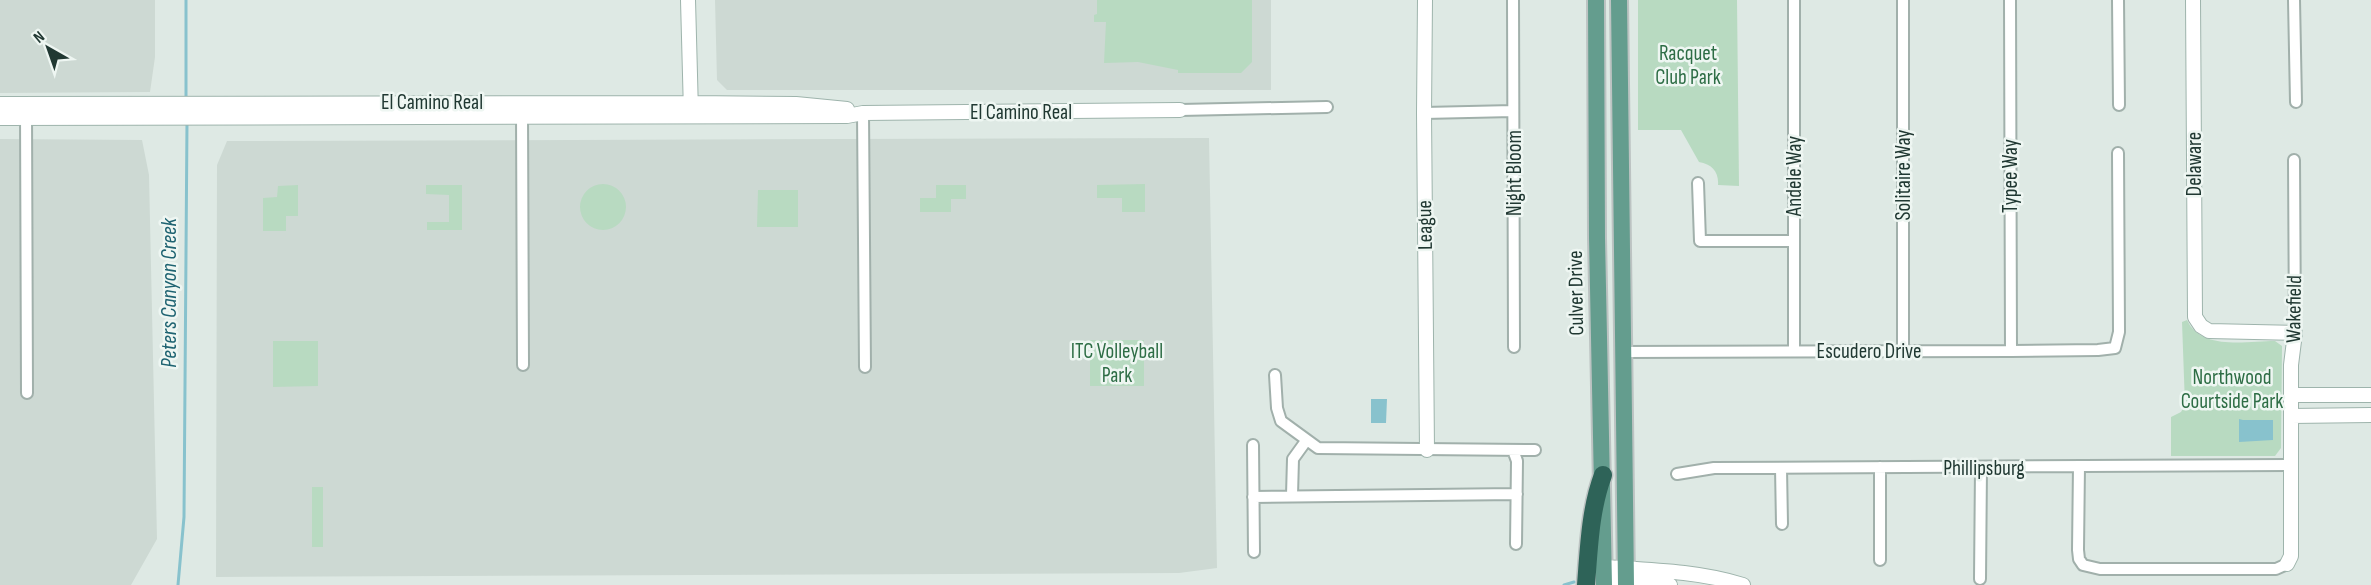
<svg xmlns="http://www.w3.org/2000/svg" width="2371" height="585" font-family="'Sofia Sans Condensed',sans-serif">
<rect width="100%" height="100%" fill="#dee9e4"/>
<path fill="#cdd9d3" d="M 0,0 L 155,0 L 155,57 L 150,92 L 0,93 Z
M 715,0 L 1271,0 L 1271,90 L 727,90 L 717,80 Z
M 1209,138 L 1217,568 L 1179,573 L 216,577 L 217,165 L 227,141 Z
M 0,139 L 142,140 L 149,175 L 157,539 L 131,585 L 0,585 Z"/>
<path fill="#b8dac1" d="M 1097,0 L 1252,0 L 1252,62 L 1241,73 L 1178,73 L 1178,70 L 1138,62 L 1104,63 L 1106,22 L 1094,22 L 1094,15 L 1097,14 Z
M 1638,0 L 1737,0 L 1739,186 L 1718,185 C 1719,172 1712,164 1699,162 L 1681,130 L 1638,130 Z
M 1145,184 L 1145,212 L 1122,212 L 1122,198 L 1097,198 L 1097,185 Z
M580 207a23 23 0 1 1 46 0a23 23 0 1 1-46 0Z
M 298,185 L 298,216 L 286,216 L 286,231 L 263,231 L 263,198 L 277,197 L 278,186 Z
M 426,185 L 462,185 L 462,230 L 427,230 L 427,222 L 449,222 L 449,195 L 426,194 Z
M 936,185 L 966,185 L 966,199 L 951,199 L 951,212 L 920,212 L 920,198 L 936,198 Z
M 758,190 L 798,190 L 798,227 L 757,227 Z
M 2187,320 C 2201,351 2247,341 2275,341 L 2282,346 L 2281,448 L 2275,456 L 2171,456 L 2171,417 L 2181,412 L 2185,405 L 2182,322 Z
M 1090,340 L 1144,340 L 1144,386 L 1090,386 Z
M 273,341 L 318,341 L 318,386 L 273,387 Z
M 312,487 L 323,487 L 323,547 L 312,547 Z"/>
<path fill="#88c2cd" d="M 1371,399 L 1387,399 L 1386,423 L 1371,423 Z
M 2239,419 L 2243,420 L 2273,420 L 2273,440 L 2239,442 Z"/>
<g fill="none" stroke-linecap="round" stroke-linejoin="round">
<path stroke="#88c2cd" stroke-width="3" d="M 186,0 L 186,100
M 178,585 L 184,517 L 187,122
M 1564,585 L 1574,582"/>
<defs>
<path id="street" d="M 1513,0 L 1514,347
M 1794,0 L 1794,351
M 1903,0 L 1903,351
M 2010,0 L 2011,351
M 2118,0 L 2119,105
M 2294,0 L 2296,102
M 26,110 L 27,393
M 1180,110 L 1327,107
M 522,112 L 523,365
M 863,113 L 865,367
M 1424,113 L 1513,111
M 2294,160 L 2295,333
M 1698,183 L 1700,241 L 1794,241
M 1623,352 L 2011,351 L 2098,350 L 2115,348 L 2119,332 L 2118,153
M 1275,375 L 1277,408 L 1281,421 L 1318,448 L 1535,450
M 1253,445 L 1254,552
M 1513,450 L 1517,461 L 1516,544
M 2079,466 L 2078,550 L 2079,559 L 2083,565 L 2100,569 L 2276,569 L 2287,564
M 1880,467 L 1880,560
M 1781,468 L 1782,524
M 1677,474 L 1714,468 L 2292,465
M 1292,495 L 1293,459 L 1306,441
M 1253,497 L 1517,494
M 1980,579 L 1981,468"/>
<path id="secondary" d="M 688,0 L 691,112
M 1425,0 L 1424,113 L 1427,450
M 2193,0 L 2195,317 L 2201,326 L 2209,331 L 2295,333 L 2291,365 L 2291,556 L 2287,564
M 0,104 L 691,103 L 796,104 L 847,109
M 0,118 L 847,116 L 863,113 L 1180,110
M 2291,395 L 2371,395
M 2291,416 L 2371,415
M 1604,567 C 1650,570 1699,571 1743,585
M 1604,579 L 1670,585"/>
<path id="primary" d="M 1596,0 L 1597,238 L 1604,585
M 1619,0 L 1626,585"/>
<path id="highway" d="M 1586,585 C 1589,548 1590,510 1603,475"/>
</defs>
<use href="#street" stroke="#a1b0ab" stroke-width="14"/>
<use href="#secondary" stroke="#9eb4ac" stroke-width="16"/>
<use href="#primary" stroke="#bcc3c2" stroke-width="20"/>
<use href="#highway" stroke="#bcc3c2" stroke-width="21"/>
<use href="#street" stroke="#fff" stroke-width="10"/>
<use href="#secondary" stroke="#fff" stroke-width="14"/>
<use href="#primary" stroke="#649d8e" stroke-width="16"/>
<use href="#highway" stroke="#2e6358" stroke-width="18"/>
</g>
<g text-anchor="middle" dominant-baseline="central" stroke-width="5" stroke-linejoin="round" paint-order="stroke">
<g font-size="21" fill="#2d6d45" stroke="#eef6f2">
<text x="1688" y="53">Racquet<tspan x="1688" dy="24">Club Park</tspan></text>
<text x="1117" y="351">ITC Volleyball<tspan x="1117" dy="24">Park</tspan></text>
<text x="2232" y="377">Northwood<tspan x="2232" dy="24">Courtside Park</tspan></text>
</g>
<g font-size="21" fill="#203832" stroke="#eef6f2">
<text x="432" y="102">El Camino Real</text>
<text x="1021" y="112">El Camino Real</text>
<text transform="translate(2194 164) rotate(-90)">Delaware</text>
<text transform="translate(1514 173) rotate(-90)">Night Bloom</text>
<text transform="translate(1903 175) rotate(-90)">Solitaire Way</text>
<text transform="translate(1794 176) rotate(-90)">Andele Way</text>
<text transform="translate(2010 176) rotate(-90)">Typee Way</text>
<text transform="translate(1425 225) rotate(-91)">League</text>
<text transform="translate(1576 293) rotate(-91)">Culver Drive</text>
<text transform="translate(2294 309) rotate(-89)">Wakefield</text>
<text x="1869" y="351">Escudero Drive</text>
<text x="1984" y="468">Phillipsburg</text>
</g>
<g font-size="22" font-style="italic" fill="#1e6371" stroke="#eef6f2">
<text transform="translate(169 293) rotate(-90)">Peters Canyon Creek</text>
</g>
</g>
<g transform="translate(48 48) rotate(320)" stroke="#eef6f2" stroke-width="4.5" paint-order="stroke">
<path d="M0-4.5L10 22L0 15L-10 22Z" fill="#203832"/>
<text y="-9" font-size="16" font-weight="bold" text-anchor="middle" fill="#203832">N</text>
</g>
</svg>
